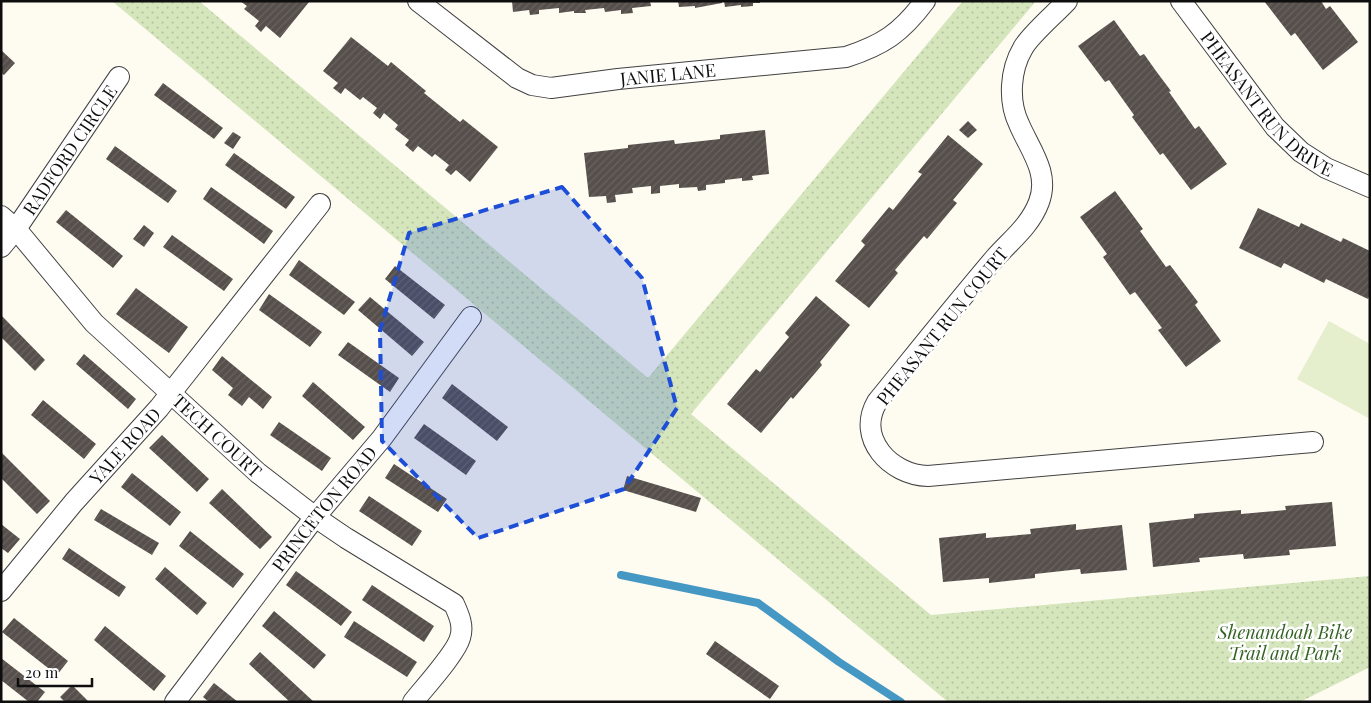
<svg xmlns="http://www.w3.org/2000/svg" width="1371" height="703" font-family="'Playfair Display',serif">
<defs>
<pattern id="park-dots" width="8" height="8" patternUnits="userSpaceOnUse" patternTransform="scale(1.25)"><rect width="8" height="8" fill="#d5e6bc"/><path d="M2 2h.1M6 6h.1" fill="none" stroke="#b6c4a0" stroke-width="1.8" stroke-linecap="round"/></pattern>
<pattern id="building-hatch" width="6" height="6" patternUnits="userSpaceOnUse" patternTransform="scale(1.25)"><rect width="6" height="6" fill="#564f4b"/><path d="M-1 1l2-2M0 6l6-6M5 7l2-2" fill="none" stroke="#696461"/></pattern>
</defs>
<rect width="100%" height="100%" fill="#fefbf1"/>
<path fill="url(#park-dots)" d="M 112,1 L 199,1 L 648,378 L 963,1 L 1036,1 L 691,414 L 931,615 L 1370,576 L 1370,667 L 1300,702 L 948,702 Z"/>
<path fill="#e5eecd" d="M 1329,321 L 1370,344 L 1370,419 L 1297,379 Z"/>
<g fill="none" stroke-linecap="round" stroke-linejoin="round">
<path stroke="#4598c3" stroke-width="8" d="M 621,575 L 758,603 L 839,662 L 901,702"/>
</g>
<path fill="url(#building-hatch)" d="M 240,1 L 307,1 L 309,2 L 280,38 L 266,26 L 261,32 L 255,26 L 259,21 L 244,9 L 247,6 Z
M 512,1 L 650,1 L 651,6 L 632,8 L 633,13 L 621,14 L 621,10 L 605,12 L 604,8 L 585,10 L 586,13 L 574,13 L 574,11 L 559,13 L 559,8 L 539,10 L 539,14 L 530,15 L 529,10 L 513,12 Z
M 678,1 L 722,1 L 722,3 L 695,8 L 695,6 L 679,7 Z
M 724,1 L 760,1 L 760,3 L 753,3 L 753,6 L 741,7 L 741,5 L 725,7 Z
M 1264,1 L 1321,1 L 1326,9 L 1330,6 L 1358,42 L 1323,70 L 1295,33 L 1291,36 Z
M 1114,20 L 1140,56 L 1144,54 L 1156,71 L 1171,91 L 1169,92 L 1195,129 L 1199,126 L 1227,164 L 1191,190 L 1163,153 L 1160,155 L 1132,117 L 1134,115 L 1109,80 L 1105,82 L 1078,46 Z
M 351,37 L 388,66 L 391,62 L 426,91 L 424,93 L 460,122 L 463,119 L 498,147 L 470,182 L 456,170 L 451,175 L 445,170 L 449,165 L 435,154 L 432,157 L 418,146 L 413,152 L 405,145 L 409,140 L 395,129 L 398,125 L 384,113 L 380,119 L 373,113 L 377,108 L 363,97 L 360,100 L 345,88 L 341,94 L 333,88 L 338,83 L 323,71 Z
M 1,50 L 15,63 L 4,75 L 1,73 Z
M 163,83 L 223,128 L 214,139 L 154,95 Z
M 968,121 L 977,130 L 968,138 L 959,130 Z
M 765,130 L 769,174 L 752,176 L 753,180 L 742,181 L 742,178 L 725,180 L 725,183 L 706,185 L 706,190 L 698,191 L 697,187 L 679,188 L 679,184 L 660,186 L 660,193 L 651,194 L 651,186 L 632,188 L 633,193 L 615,195 L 616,202 L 607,203 L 606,196 L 589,197 L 584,153 L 628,148 L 628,145 L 674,140 L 675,144 L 720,139 L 720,135 Z
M 233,132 L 241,137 L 233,149 L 224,143 Z
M 948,135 L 983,164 L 953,200 L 957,203 L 927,239 L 924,236 L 895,270 L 898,273 L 869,308 L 835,281 L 865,245 L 861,241 L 889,207 L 893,210 L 922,174 L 918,172 Z
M 115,146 L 177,191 L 168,203 L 106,159 Z
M 234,153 L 295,197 L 286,209 L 225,165 Z
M 211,187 L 273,231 L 264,244 L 203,199 Z
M 1115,191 L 1143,229 L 1140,231 L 1166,267 L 1170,265 L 1198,302 L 1195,305 L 1221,341 L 1186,367 L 1158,330 L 1162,328 L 1135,292 L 1130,295 L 1103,257 L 1107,254 L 1080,217 Z
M 1258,208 L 1299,227 L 1301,223 L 1341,242 L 1343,238 L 1370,251 L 1370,295 L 1368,299 L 1326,279 L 1324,283 L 1284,263 L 1281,268 L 1239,248 Z
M 66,210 L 123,256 L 113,268 L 56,222 Z
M 144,225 L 154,233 L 144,247 L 133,239 Z
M 172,235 L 233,279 L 224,291 L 163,247 Z
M 299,260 L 355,302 L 344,315 L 289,275 Z
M 395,266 L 445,305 L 434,319 L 385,279 Z
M 136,288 L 188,327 L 169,353 L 116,314 Z
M 269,294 L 322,332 L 310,347 L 259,310 Z
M 816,296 L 850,325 L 820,362 L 822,365 L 793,399 L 791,397 L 761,433 L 727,404 L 756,369 L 760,372 L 789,337 L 785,333 Z
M 370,297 L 424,342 L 412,356 L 358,310 Z
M 1,315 L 45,360 L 35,371 L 1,337 Z
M 348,342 L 399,378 L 390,392 L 338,355 Z
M 84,354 L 136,399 L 128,409 L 76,364 Z
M 222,356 L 272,397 L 263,409 L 249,397 L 242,406 L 228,395 L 233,388 L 212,370 Z
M 313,382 L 365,427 L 353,440 L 302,396 Z
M 452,384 L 508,427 L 497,441 L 442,398 Z
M 43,400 L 96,444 L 84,459 L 31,415 Z
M 279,422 L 331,458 L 322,471 L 270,435 Z
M 424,424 L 476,461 L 466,475 L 414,438 Z
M 162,435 L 209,479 L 197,492 L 149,448 Z
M 1,452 L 50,501 L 37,514 L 1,478 Z
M 394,464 L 447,499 L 438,512 L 385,478 Z
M 132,473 L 181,512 L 170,526 L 121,487 Z
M 627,476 L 701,498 L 696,512 L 623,490 Z
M 222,489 L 272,537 L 260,549 L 209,503 Z
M 369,496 L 422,531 L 412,546 L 359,511 Z
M 1332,502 L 1336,546 L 1289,550 L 1290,555 L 1244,559 L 1243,554 L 1199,558 L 1200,562 L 1153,567 L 1149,523 L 1194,518 L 1194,514 L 1241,510 L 1241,514 L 1286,510 L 1285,506 Z
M 101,509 L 159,543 L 152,555 L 94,520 Z
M 1,524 L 20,539 L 8,553 L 1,548 Z
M 1076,524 L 1076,530 L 1122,525 L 1127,570 L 1081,574 L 1080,569 L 1035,574 L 1035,578 L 989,583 L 989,578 L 943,582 L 939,538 L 986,533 L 986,538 L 1031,534 L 1030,529 Z
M 190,531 L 244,574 L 233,588 L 179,546 Z
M 69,548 L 126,587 L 119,597 L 62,559 Z
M 165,567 L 207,603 L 197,615 L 155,579 Z
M 296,571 L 352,612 L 341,626 L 286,585 Z
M 372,585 L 434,626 L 424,642 L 362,600 Z
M 274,611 L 326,655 L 314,669 L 262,626 Z
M 14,618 L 68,661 L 57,675 L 2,632 Z
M 354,621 L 417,662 L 407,677 L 344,637 Z
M 105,626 L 166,676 L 154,691 L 94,640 Z
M 715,641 L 779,686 L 770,699 L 706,654 Z
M 260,652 L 314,702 L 290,702 L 249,664 Z
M 1,658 L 45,692 L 37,702 L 29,702 L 1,680 Z
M 214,683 L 238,702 L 209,702 L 203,697 Z
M 72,685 L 89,702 L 65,702 L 60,697 Z"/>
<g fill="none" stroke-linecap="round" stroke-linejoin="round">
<defs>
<g id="minor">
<path id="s1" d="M 418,1 L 517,78 L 532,85 L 551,88 L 618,79 L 846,57 C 883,45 901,33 925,1"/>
<path d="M 1067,1 C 1056,13 1030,35 1023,48 C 1010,70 1008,101 1019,124 C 1030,150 1050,173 1039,202 C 1030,226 1011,240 995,258 C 955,305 916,354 877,402 C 856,438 890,475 928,476 L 1313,442"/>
<path id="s2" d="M 1181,1 L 1275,127 L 1301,152 L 1326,168 L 1370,187"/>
<path id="s3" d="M 1,216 L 16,229 L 94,323 L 258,473 L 315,517 L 346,538 L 454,604 C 459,615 464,626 460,638 C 456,653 424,688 413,702"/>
<path id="s4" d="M 1,247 L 16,229 L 119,77"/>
<path id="s5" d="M 1,591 L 74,502 L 159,408 L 320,204"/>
<path id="s6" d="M 175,702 L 315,517 L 382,438 L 471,317"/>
</g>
</defs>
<use href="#minor" stroke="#414141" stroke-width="22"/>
<use href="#minor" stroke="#fff" stroke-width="20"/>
</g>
<path fill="#1d4ed8" fill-opacity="0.2" stroke="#1d4ed8" stroke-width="4" stroke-dasharray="10 6" stroke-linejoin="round" d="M 562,187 L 642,278 L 677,408 L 624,489 L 478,538 L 382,441 L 380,330 L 409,233 Z"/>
<g text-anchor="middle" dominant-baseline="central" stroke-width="5" stroke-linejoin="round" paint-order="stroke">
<g font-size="18" fill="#0e0e0e" stroke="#fff">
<text stroke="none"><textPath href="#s1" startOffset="279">JANIE LANE</textPath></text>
<text stroke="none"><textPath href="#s2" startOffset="135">PHEASANT RUN DRIVE</textPath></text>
<text stroke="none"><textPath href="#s4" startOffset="119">RADFORD CIRCLE</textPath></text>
<text transform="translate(942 326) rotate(-51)">PHEASANT RUN COURT</text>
<text stroke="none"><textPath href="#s3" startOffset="309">TECH COURT</textPath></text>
<text stroke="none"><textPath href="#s5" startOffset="191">YALE ROAD</textPath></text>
<text stroke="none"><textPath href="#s6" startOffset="244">PRINCETON ROAD</textPath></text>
</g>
<g font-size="18" font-style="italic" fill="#346223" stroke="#fff">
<text x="1285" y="632">Shenandoah Bike<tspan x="1285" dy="21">Trail and Park</tspan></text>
</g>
</g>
<rect width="1371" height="703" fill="none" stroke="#0e0e0e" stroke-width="5"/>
<path d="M18 678v8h74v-8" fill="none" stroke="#0e0e0e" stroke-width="2.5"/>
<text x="25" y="678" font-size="15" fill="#0e0e0e" stroke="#ffffff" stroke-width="4" paint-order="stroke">20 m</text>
</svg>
